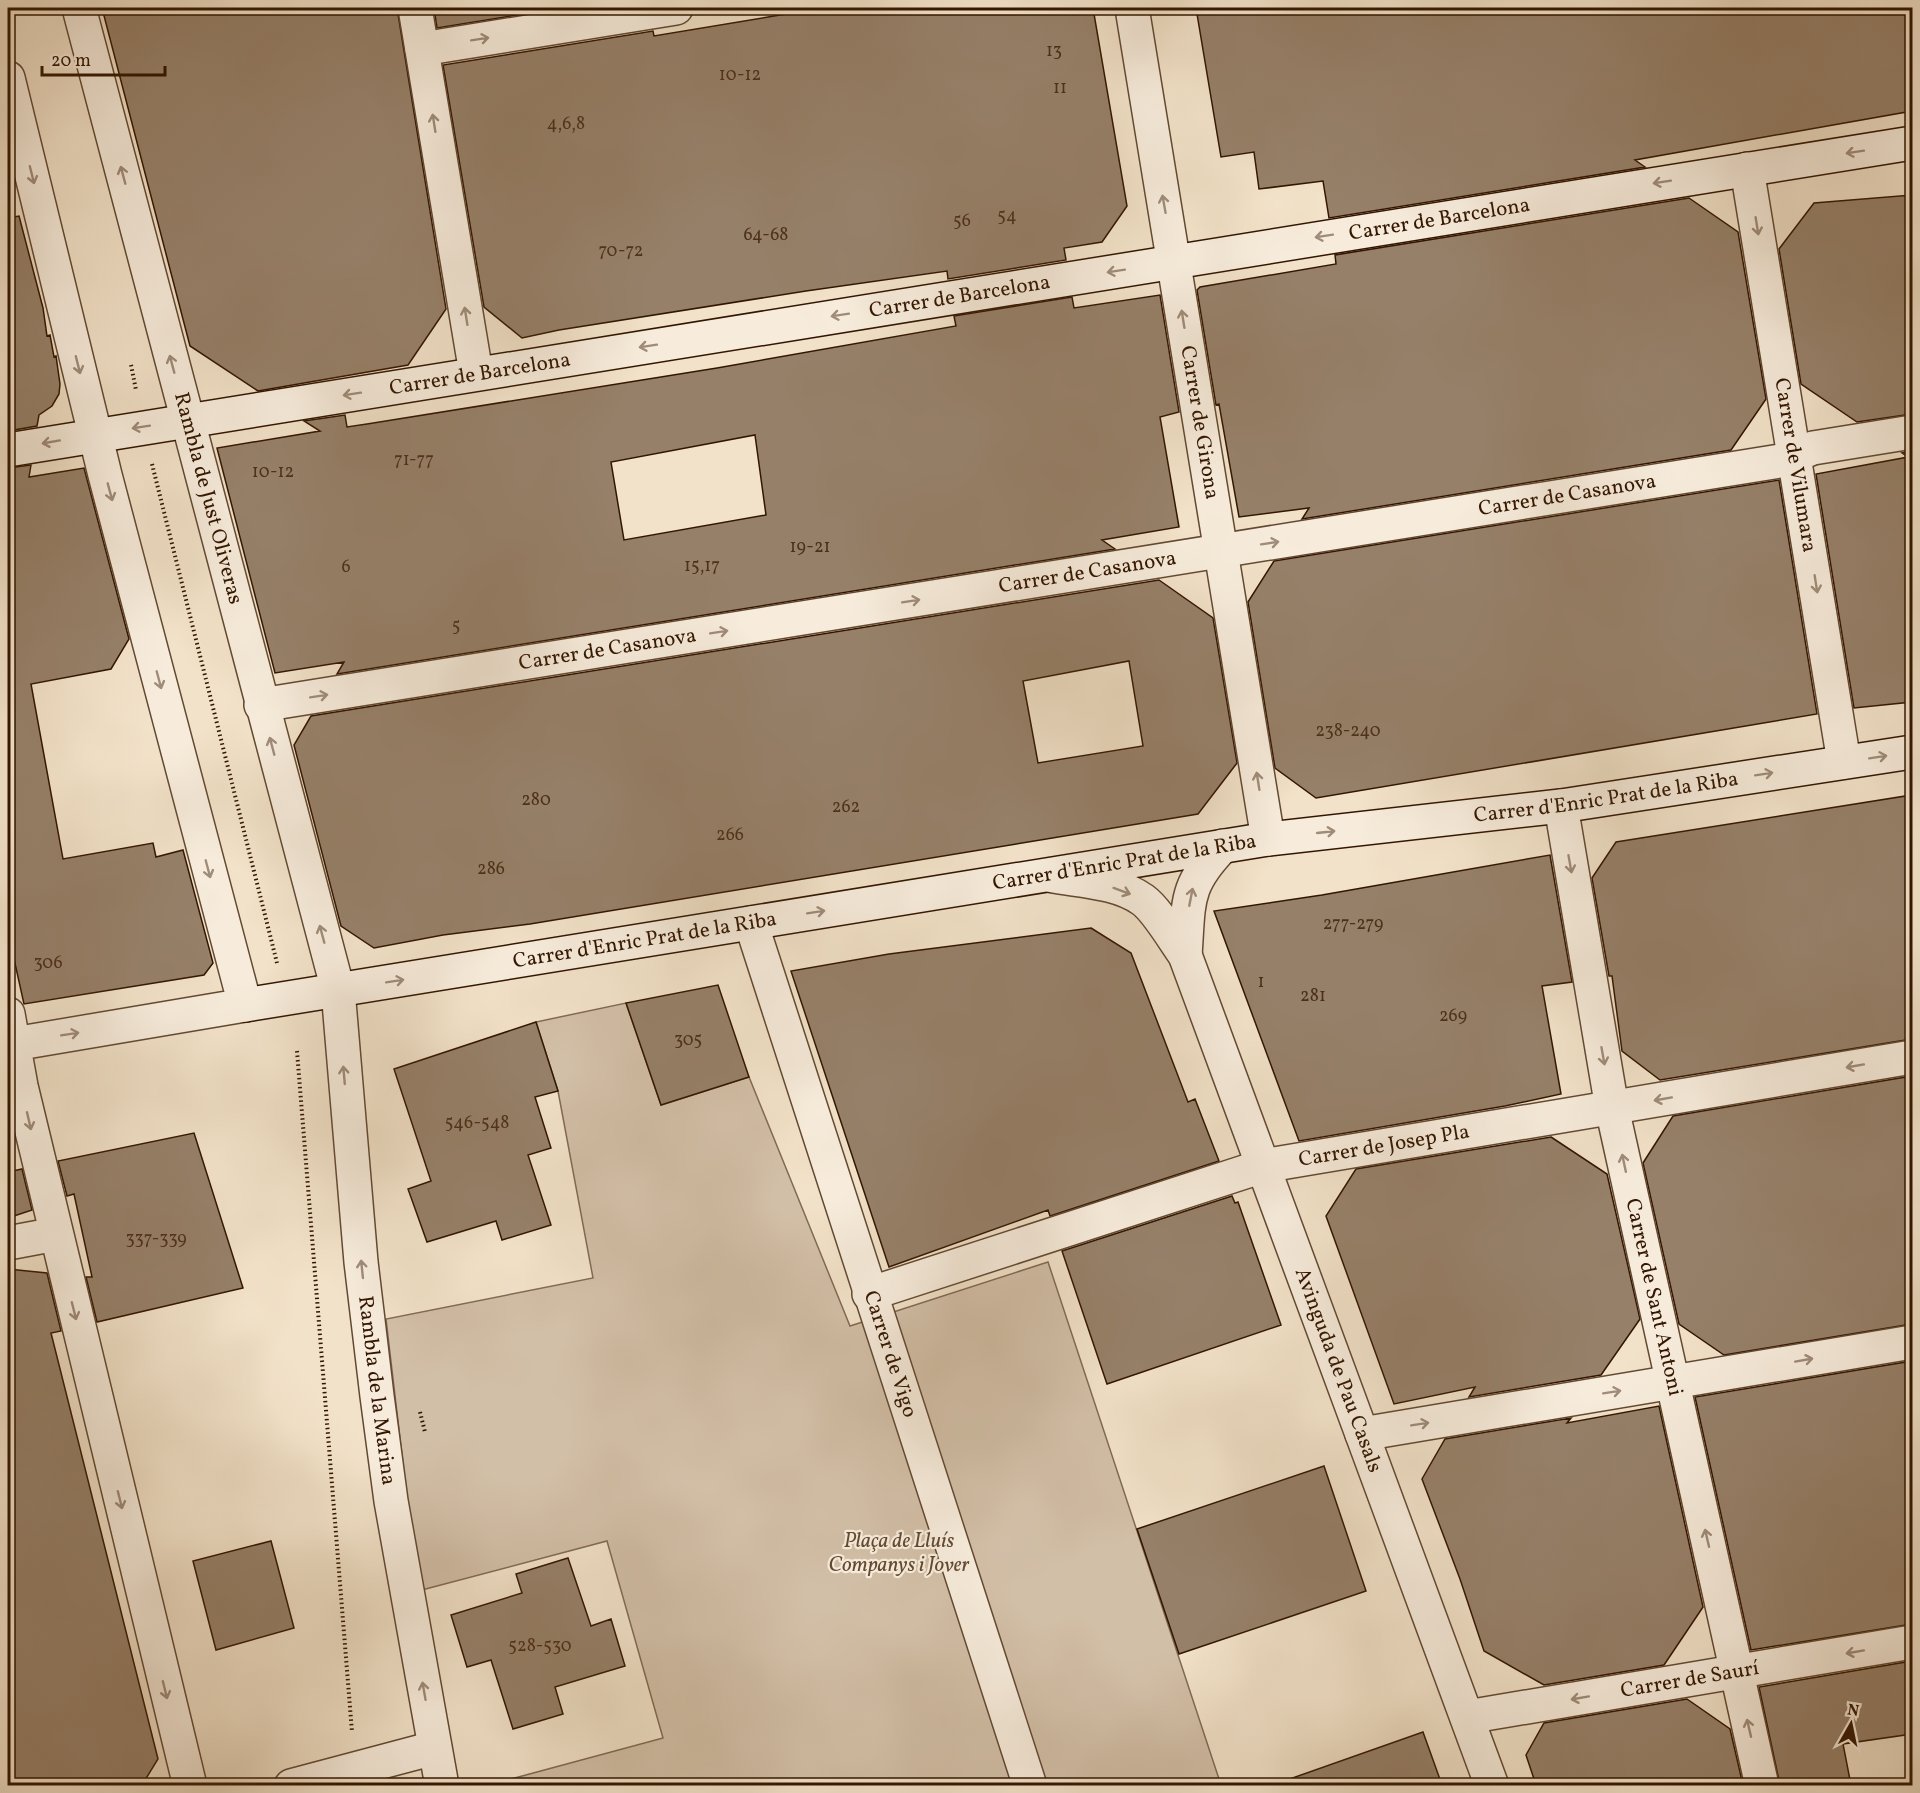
<svg xmlns="http://www.w3.org/2000/svg" width="1920" height="1793" font-family="Vollkorn,serif">
<rect width="100%" height="100%" fill="#f2e2c9"/>
<filter id="stains"><feTurbulence type="fractalNoise" baseFrequency=".00333" numOctaves="4"/><feColorMatrix values="0 0 0 0 .2 0 0 0 0 .09 0 0 0 0 .02 0 0 0 .5 -.17"/></filter>
<radialGradient id="worn" r=".72"><stop offset=".6" stop-color="#630" stop-opacity="0"/><stop offset="1" stop-color="#630" stop-opacity=".3"/></radialGradient>
<path fill="#d2bfa7" stroke="#826a54" stroke-width="1.5" d="M 626,1003 L 661,1105 L 749,1077 L 850,1326 L 1048,1262 L 1221,1785 L 489,1785 L 663,1738 L 607,1541 L 418,1591 L 386,1319 L 593,1278 L 558,1091 L 536,1022 Z"/>
<path fill="#968069" stroke="#331600" stroke-width="1.5" fill-rule="evenodd" d="M 102,8 L 397,8 L 446,309 L 408,365 L 258,391 L 190,346 Z
M 434,8 L 561,8 L 437,28 Z
M 822,8 L 1093,8 L 1127,206 L 1102,242 L 1064,248 L 1066,260 L 948,279 L 947,271 L 806,291 L 559,330 L 522,338 L 484,307 L 443,65 L 653,31 L 654,36 Z
M 1196,8 L 1912,8 L 1912,111 L 1635,160 L 1645,167 L 1329,218 L 1323,181 L 1259,189 L 1254,152 L 1221,157 Z
M 1912,195 L 1912,414 L 1857,422 L 1801,384 L 1779,249 L 1814,203 Z
M 1689,198 L 1738,232 L 1766,399 L 1731,450 L 1302,519 L 1309,508 L 1239,517 L 1219,404 L 1216,405 L 1197,290 L 1200,287 L 1336,264 L 1335,255 Z
M 19,216 L 43,308 L 47,336 L 50,335 L 54,357 L 56,356 L 60,384 L 59,394 L 52,406 L 39,415 L 37,426 L 8,431 L 8,218 Z
M 1160,295 L 1179,412 L 1160,417 L 1179,527 L 1102,540 L 1115,549 L 337,674 L 344,662 L 275,673 L 217,448 L 320,431 L 304,421 L 345,415 L 347,427 L 367,424 L 717,368 L 956,326 L 954,316 L 1072,297 L 1074,308 ZM 755,435 L 766,515 L 624,540 L 611,462 Z
M 1912,451 L 1912,702 L 1854,708 L 1816,474 L 1908,457 L 1902,453 Z
M 31,465 L 29,477 L 84,468 L 129,639 L 111,669 L 31,684 L 63,859 L 153,843 L 156,857 L 183,850 L 213,963 L 204,975 L 24,1004 L 8,932 L 8,468 Z
M 1779,480 L 1817,714 L 1316,798 L 1275,768 L 1248,602 L 1274,561 Z
M 1159,580 L 1213,618 L 1237,763 L 1198,814 L 530,924 L 443,935 L 374,948 L 341,926 L 294,745 L 311,716 ZM 1129,661 L 1143,746 L 1038,763 L 1023,681 Z
M 1912,795 L 1912,1039 L 1660,1080 L 1622,1051 L 1612,976 L 1609,976 L 1592,878 L 1616,842 Z
M 1550,855 L 1572,982 L 1542,986 L 1561,1094 L 1505,1106 L 1299,1141 L 1214,911 L 1322,895 Z
M 1091,928 L 1131,953 L 1188,1102 L 1195,1099 L 1219,1161 L 1050,1216 L 1048,1210 L 889,1267 L 791,971 L 889,954 Z
M 718,985 L 749,1077 L 661,1105 L 626,1003 Z
M 536,1022 L 558,1091 L 535,1097 L 551,1148 L 528,1155 L 551,1225 L 502,1240 L 496,1221 L 427,1242 L 408,1189 L 431,1181 L 394,1069 Z
M 1912,1076 L 1912,1324 L 1724,1355 L 1679,1324 L 1643,1163 L 1673,1116 Z
M 194,1133 L 243,1288 L 97,1322 L 86,1277 L 92,1277 L 74,1194 L 67,1196 L 58,1161 Z
M 1551,1137 L 1607,1174 L 1640,1319 L 1601,1375 L 1469,1397 L 1475,1387 L 1394,1404 L 1326,1216 L 1356,1169 Z
M 22,1169 L 32,1210 L 8,1218 L 8,1172 Z
M 1232,1196 L 1235,1203 L 1238,1202 L 1281,1325 L 1107,1384 L 1062,1251 Z
M 8,1269 L 47,1273 L 61,1331 L 51,1333 L 158,1759 L 142,1785 L 8,1785 Z
M 1912,1361 L 1912,1624 L 1751,1650 L 1695,1397 Z
M 1659,1406 L 1703,1607 L 1664,1665 L 1544,1685 L 1484,1651 L 1460,1579 L 1422,1479 L 1445,1439 L 1571,1418 L 1567,1423 Z
M 1324,1466 L 1366,1591 L 1179,1654 L 1137,1529 Z
M 271,1541 L 294,1628 L 216,1650 L 193,1561 Z
M 568,1558 L 591,1626 L 611,1619 L 625,1666 L 555,1687 L 563,1714 L 513,1729 L 491,1660 L 467,1667 L 451,1615 L 522,1593 L 516,1574 Z
M 1912,1661 L 1912,1734 L 1843,1744 L 1851,1785 L 1780,1785 L 1759,1687 Z
M 1687,1699 L 1730,1729 L 1743,1785 L 1536,1785 L 1526,1755 L 1544,1723 Z
M 1423,1732 L 1442,1785 L 1285,1785 L 1284,1781 Z"/>
<g fill="none" stroke-linecap="round" stroke-linejoin="round">
<defs>
<g id="street">
<path id="s1" d="M 79,8 L 338,990 L 361,1262 L 377,1396 L 391,1501 L 442,1786"/>
<path d="M 415,8 L 476,373"/>
<path id="s2" d="M 1132,8 L 1268,839"/>
<path d="M 422,49 L 676,8"/>
<path d="M 8,78 L 105,475 L 245,1005 L 8,1045"/>
<path id="s3" d="M 1747,169 L 1844,762"/>
<path id="s4" d="M 261,705 L 1780,461 L 1813,448 L 1912,432"/>
<path id="s5" d="M 1561,806 L 1612,1108 L 1762,1786"/>
<path id="s6" d="M 1053,876 C 1082,881 1118,882 1143,900 C 1157,910 1174,940 1185,955 L 1492,1786"/>
<path id="s7" d="M 751,923 L 1030,1786"/>
<path d="M 1185,955 C 1189,902 1184,886 1223,846"/>
<path d="M 8,1014 L 21,1086 L 190,1786"/>
<path d="M 8,1243 L 56,1234"/>
<path id="s8" d="M 869,1294 L 1263,1166 L 1912,1057"/>
<path d="M 1362,1434 L 1912,1342"/>
<path id="s9" d="M 1467,1717 L 1912,1642"/>
<path d="M 291,1786 L 434,1748"/>
</g>
<g id="secondary">
<path id="s10" d="M 8,450 L 1912,143"/>
<path id="s11" d="M 245,1005 L 1268,839 L 1561,806 L 1912,752"/>
</g>
</defs>
<use href="#street" stroke="#634932" stroke-width="36"/>
<use href="#secondary" stroke="#331600" stroke-width="36"/>
<path stroke="#331600" stroke-width="4" stroke-dasharray="1.5 3" stroke-linecap="butt" d="M 131,365 L 136,390
M 152,464 L 277,963
M 297,1051 L 352,1732
M 420,1412 L 425,1432"/>
<use href="#street" stroke="#f7ecdc" stroke-width="33"/>
<use href="#secondary" stroke="#f7ecdc" stroke-width="33"/>
</g>
<defs><path id="oneway-shaft" d="M-6 0H5M1.5-3L5.5 0L1.5 3" fill="none" stroke-width="1.6" stroke-linecap="round" stroke-linejoin="round" transform="scale(1.5)"/></defs>
<g stroke="#9f8c79">
<use href="#oneway-shaft" transform="translate(480 39) rotate(-9)"/>
<use href="#oneway-shaft" transform="translate(434 123) rotate(-99)"/>
<use href="#oneway-shaft" transform="translate(1855 152) rotate(171)"/>
<use href="#oneway-shaft" transform="translate(32 175) rotate(76)"/>
<use href="#oneway-shaft" transform="translate(123 175) rotate(-105)"/>
<use href="#oneway-shaft" transform="translate(1662 182) rotate(171)"/>
<use href="#oneway-shaft" transform="translate(1164 204) rotate(-100)"/>
<use href="#oneway-shaft" transform="translate(1757 226) rotate(81)"/>
<use href="#oneway-shaft" transform="translate(1324 236) rotate(171)"/>
<use href="#oneway-shaft" transform="translate(1116 271) rotate(171)"/>
<use href="#oneway-shaft" transform="translate(840 315) rotate(171)"/>
<use href="#oneway-shaft" transform="translate(466 316) rotate(-99)"/>
<use href="#oneway-shaft" transform="translate(1183 319) rotate(-99)"/>
<use href="#oneway-shaft" transform="translate(648 346) rotate(171)"/>
<use href="#oneway-shaft" transform="translate(172 364) rotate(-105)"/>
<use href="#oneway-shaft" transform="translate(78 365) rotate(76)"/>
<use href="#oneway-shaft" transform="translate(352 394) rotate(171)"/>
<use href="#oneway-shaft" transform="translate(141 427) rotate(171)"/>
<use href="#oneway-shaft" transform="translate(51 442) rotate(170)"/>
<use href="#oneway-shaft" transform="translate(110 492) rotate(75)"/>
<use href="#oneway-shaft" transform="translate(1270 543) rotate(-9)"/>
<use href="#oneway-shaft" transform="translate(1816 584) rotate(81)"/>
<use href="#oneway-shaft" transform="translate(911 601) rotate(-9)"/>
<use href="#oneway-shaft" transform="translate(719 632) rotate(-9)"/>
<use href="#oneway-shaft" transform="translate(159 680) rotate(75)"/>
<use href="#oneway-shaft" transform="translate(319 696) rotate(-9)"/>
<use href="#oneway-shaft" transform="translate(272 746) rotate(-105)"/>
<use href="#oneway-shaft" transform="translate(1878 757) rotate(-9)"/>
<use href="#oneway-shaft" transform="translate(1764 774) rotate(-9)"/>
<use href="#oneway-shaft" transform="translate(1258 781) rotate(-99)"/>
<use href="#oneway-shaft" transform="translate(1326 832) rotate(-6)"/>
<use href="#oneway-shaft" transform="translate(1570 864) rotate(80)"/>
<use href="#oneway-shaft" transform="translate(208 869) rotate(75)"/>
<use href="#oneway-shaft" transform="translate(1122 891) rotate(20)"/>
<use href="#oneway-shaft" transform="translate(1191 897) rotate(-79)"/>
<use href="#oneway-shaft" transform="translate(816 912) rotate(-9)"/>
<use href="#oneway-shaft" transform="translate(322 934) rotate(-105)"/>
<use href="#oneway-shaft" transform="translate(395 981) rotate(-9)"/>
<use href="#oneway-shaft" transform="translate(70 1034) rotate(-9)"/>
<use href="#oneway-shaft" transform="translate(1603 1056) rotate(80)"/>
<use href="#oneway-shaft" transform="translate(1855 1066) rotate(170)"/>
<use href="#oneway-shaft" transform="translate(344 1075) rotate(-95)"/>
<use href="#oneway-shaft" transform="translate(1663 1099) rotate(170)"/>
<use href="#oneway-shaft" transform="translate(29 1121) rotate(77)"/>
<use href="#oneway-shaft" transform="translate(1624 1163) rotate(-102)"/>
<use href="#oneway-shaft" transform="translate(362 1269) rotate(-96)"/>
<use href="#oneway-shaft" transform="translate(74 1311) rotate(76)"/>
<use href="#oneway-shaft" transform="translate(1804 1360) rotate(-10)"/>
<use href="#oneway-shaft" transform="translate(1612 1392) rotate(-9)"/>
<use href="#oneway-shaft" transform="translate(1420 1424) rotate(-9)"/>
<use href="#oneway-shaft" transform="translate(120 1500) rotate(76)"/>
<use href="#oneway-shaft" transform="translate(1707 1538) rotate(-103)"/>
<use href="#oneway-shaft" transform="translate(1855 1652) rotate(170)"/>
<use href="#oneway-shaft" transform="translate(165 1690) rotate(76)"/>
<use href="#oneway-shaft" transform="translate(424 1691) rotate(-100)"/>
<use href="#oneway-shaft" transform="translate(1580 1698) rotate(170)"/>
<use href="#oneway-shaft" transform="translate(1749 1728) rotate(-103)"/>
</g>
<g text-anchor="middle" dominant-baseline="central" stroke-width="4.5" stroke-linejoin="round" paint-order="stroke">
<g font-size="18" fill="#4c301a">
<text x="1054" y="51">13</text>
<text x="740" y="75">10-12</text>
<text x="1060" y="88">11</text>
<text x="566" y="124">4,6,8</text>
<text x="1007" y="216">54</text>
<text x="962" y="221">56</text>
<text x="766" y="235">64-68</text>
<text x="621" y="251">70-72</text>
<text x="414" y="460">71-77</text>
<text x="273" y="472">10-12</text>
<text x="810" y="547">19-21</text>
<text x="702" y="566">15,17</text>
<text x="346" y="567">6</text>
<text x="456" y="626">5</text>
<text x="1348" y="731">238-240</text>
<text x="536" y="800">280</text>
<text x="846" y="807">262</text>
<text x="730" y="835">266</text>
<text x="491" y="869">286</text>
<text x="1353" y="924">277-279</text>
<text x="48" y="963">306</text>
<text x="1261" y="982">1</text>
<text x="1313" y="996">281</text>
<text x="1453" y="1016">269</text>
<text x="688" y="1040">305</text>
<text x="477" y="1123">546-548</text>
<text x="156" y="1239">337-339</text>
<text x="540" y="1646">528-530</text>
</g>
<g font-size="21" fill="#331600" stroke="#f7ecdc">
<text stroke="none"><textPath href="#s10" startOffset="1450">Carrer de Barcelona</textPath></text>
<text stroke="none"><textPath href="#s10" startOffset="964">Carrer de Barcelona</textPath></text>
<text stroke="none"><textPath href="#s10" startOffset="478">Carrer de Barcelona</textPath></text>
<text stroke="none"><textPath href="#s2" startOffset="420">Carrer de Girona</textPath></text>
<text stroke="none"><textPath href="#s3" startOffset="300">Carrer de Vilumara</textPath></text>
<text stroke="none"><textPath href="#s4" startOffset="1323">Carrer de Casanova</textPath></text>
<text stroke="none"><textPath href="#s1" startOffset="507">Rambla de Just Oliveras</textPath></text>
<text stroke="none"><textPath href="#s4" startOffset="837">Carrer de Casanova</textPath></text>
<text stroke="none"><textPath href="#s4" startOffset="351">Carrer de Casanova</textPath></text>
<text stroke="none"><textPath href="#s11" startOffset="1377">Carrer d'Enric Prat de la Riba</textPath></text>
<text stroke="none"><textPath href="#s11" startOffset="891">Carrer d'Enric Prat de la Riba</textPath></text>
<text stroke="none"><textPath href="#s11" startOffset="405">Carrer d'Enric Prat de la Riba</textPath></text>
<text stroke="none"><textPath href="#s8" startOffset="537">Carrer de Josep Pla</textPath></text>
<text stroke="none"><textPath href="#s5" startOffset="500">Carrer de Sant Antoni</textPath></text>
<text stroke="none"><textPath href="#s7" startOffset="453">Carrer de Vigo</textPath></text>
<text stroke="none"><textPath href="#s6" startOffset="606">Avinguda de Pau Casals</textPath></text>
<text stroke="none"><textPath href="#s1" startOffset="1418">Rambla de la Marina</textPath></text>
<text stroke="none"><textPath href="#s9" startOffset="226">Carrer de Saurí</textPath></text>
</g>
<g font-size="21" font-style="italic" fill="#634932" stroke="#f7ecdc">
<text x="899" y="1541">Plaça de Lluís<tspan x="899" dy="24">Companys i Jover</tspan></text>
</g>
</g>
<rect width="1920" height="1793" fill="none" stroke="#f2e2c9" stroke-width="30"/>
<rect x="9" y="9" width="1902" height="1775" fill="none" stroke="#331600" stroke-width="3"/>
<rect x="15" y="15" width="1890" height="1763" fill="none" stroke="#331600" stroke-width="1.5"/>
<g transform="translate(1851 1724) rotate(9)" stroke="#f7ecdc" stroke-width="4.5" paint-order="stroke">
<path d="M0-4.5L10 22L0 15L-10 22Z" fill="#331600"/>
<text y="-9" font-size="16" font-weight="bold" text-anchor="middle" fill="#331600">N</text>
</g>
<path d="M42 66v9h123v-9" fill="none" stroke="#331600" stroke-width="3"/>
<text x="51" y="66" font-size="18" fill="#331600" stroke="#f7ecdc" stroke-width="4.5" paint-order="stroke">20 m</text>
<rect width="100%" height="100%" filter="url(#stains)"/>
<rect width="100%" height="100%" fill="url(#worn)"/>
</svg>
